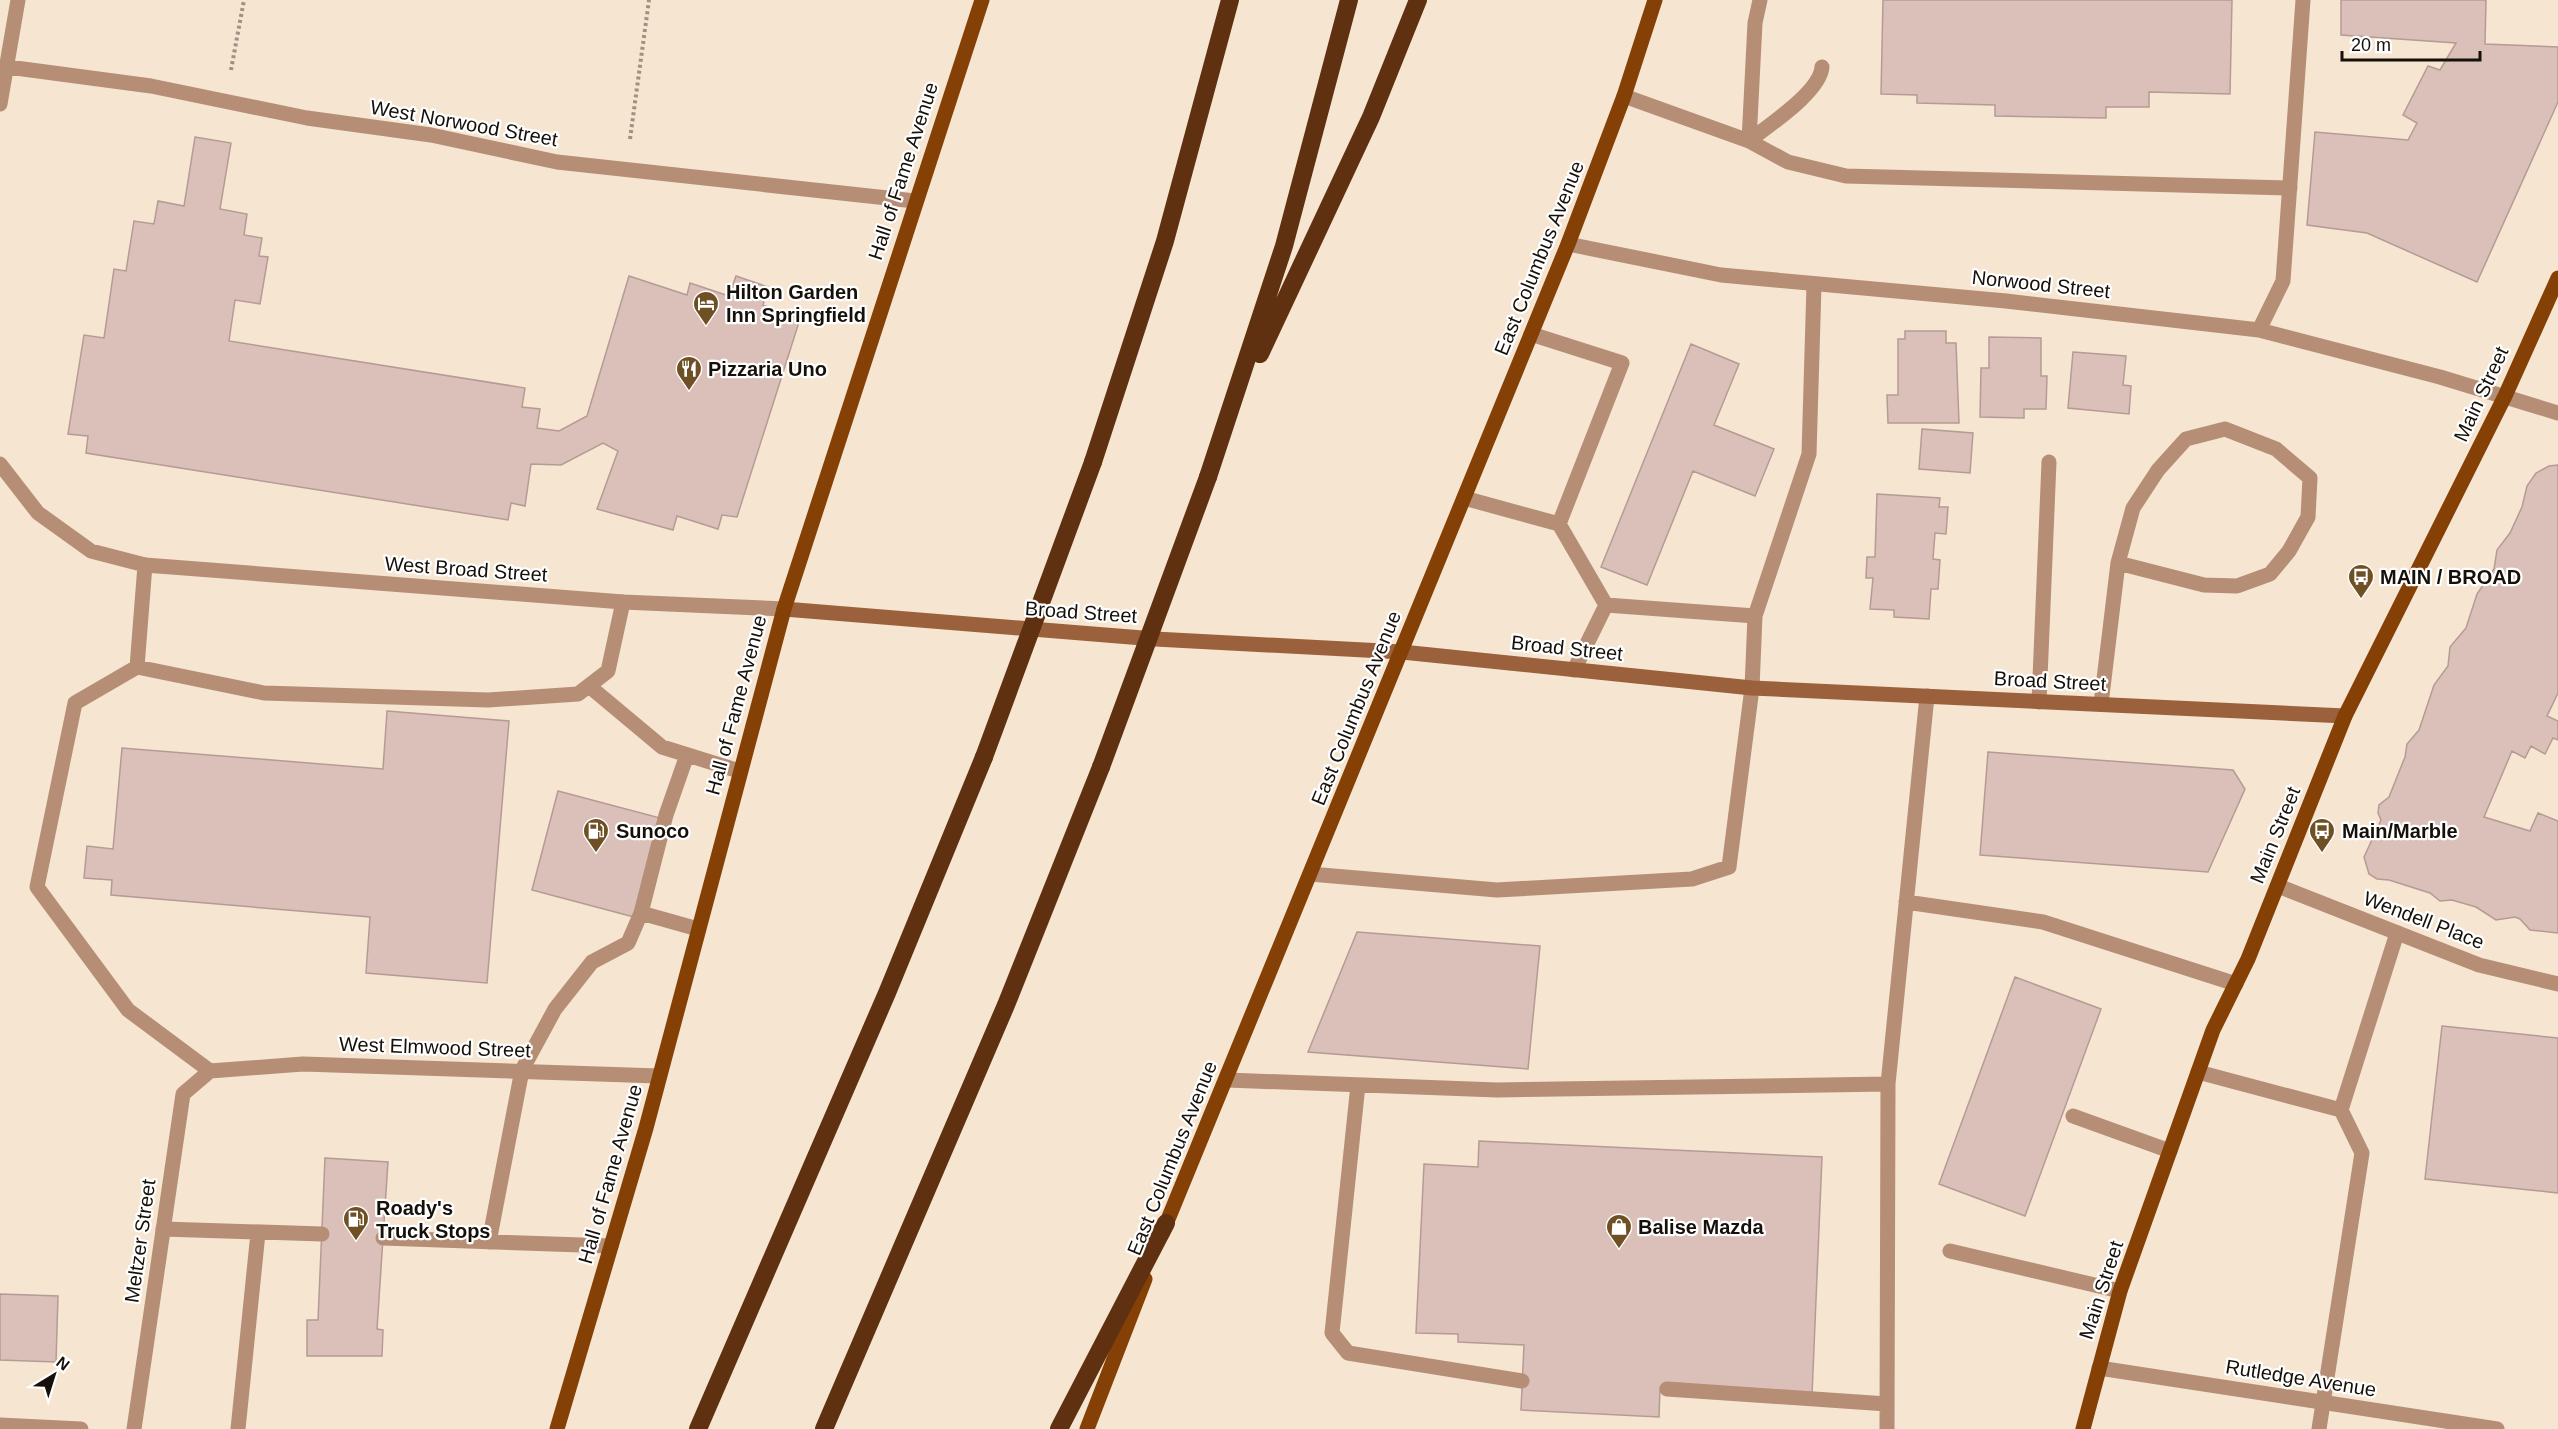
<svg xmlns="http://www.w3.org/2000/svg" width="2558" height="1429" font-family="Helvetica,sans-serif">
<rect width="100%" height="100%" fill="#f5e5d1"/>
<path fill="#dbc0b9" stroke="#b59b94" stroke-width="1.5" d="M 1883,0 L 2232,0 L 2230,94 L 2149,92 L 2149,107 L 2106,107 L 2106,118 L 1995,116 L 1995,105 L 1917,103 L 1917,95 L 1881,94 Z
M 2341,0 L 2486,0 L 2485,44 L 2558,47 L 2558,102 L 2477,282 L 2367,233 L 2307,225 L 2315,132 L 2408,140 L 2417,123 L 2403,115 L 2428,66 L 2440,70 L 2456,43 L 2341,35 Z
M 195,137 L 231,143 L 220,209 L 247,214 L 244,235 L 262,238 L 259,256 L 268,257 L 260,304 L 235,300 L 229,341 L 525,388 L 522,407 L 540,409 L 537,428 L 559,431 L 587,416 L 629,276 L 687,295 L 690,283 L 729,296 L 736,276 L 768,287 L 763,305 L 800,319 L 737,517 L 722,515 L 718,529 L 677,516 L 673,530 L 597,509 L 618,451 L 603,443 L 561,465 L 531,464 L 525,506 L 511,503 L 508,520 L 86,453 L 88,436 L 68,434 L 84,335 L 104,338 L 114,269 L 126,271 L 134,221 L 154,224 L 158,201 L 184,206 Z
M 1905,331 L 1946,331 L 1946,343 L 1956,343 L 1959,423 L 1888,423 L 1887,395 L 1898,395 L 1898,339 L 1905,339 Z
M 1989,337 L 2041,338 L 2041,376 L 2047,376 L 2046,409 L 2024,409 L 2024,418 L 1980,417 L 1981,368 L 1989,368 Z
M 1691,344 L 1739,364 L 1714,425 L 1774,449 L 1755,496 L 1693,471 L 1647,585 L 1601,567 Z
M 2073,352 L 2126,356 L 2123,385 L 2131,386 L 2129,414 L 2068,408 Z
M 1922,429 L 1973,433 L 1970,473 L 1919,469 Z
M 2558,465 L 2558,693 L 2547,716 L 2558,721 L 2558,740 L 2553,738 L 2545,754 L 2531,746 L 2525,758 L 2512,751 L 2484,817 L 2530,831 L 2538,813 L 2558,821 L 2558,933 L 2530,930 L 2520,919 L 2515,917 L 2496,920 L 2476,907 L 2452,900 L 2440,901 L 2430,893 L 2389,880 L 2377,879 L 2369,874 L 2364,857 L 2381,820 L 2378,813 L 2379,805 L 2389,797 L 2405,757 L 2407,744 L 2419,730 L 2434,685 L 2448,666 L 2450,647 L 2466,628 L 2477,594 L 2494,569 L 2497,550 L 2510,533 L 2522,507 L 2527,486 L 2536,473 L 2549,466 Z
M 1877,494 L 1940,498 L 1939,507 L 1948,507 L 1946,534 L 1935,533 L 1933,559 L 1940,560 L 1938,589 L 1931,589 L 1929,619 L 1894,617 L 1894,610 L 1870,609 L 1873,578 L 1866,578 L 1867,557 L 1875,557 Z
M 387,711 L 509,721 L 487,983 L 366,973 L 370,917 L 111,895 L 112,880 L 84,878 L 87,846 L 113,849 L 122,748 L 383,769 Z
M 1988,752 L 2233,770 L 2245,789 L 2208,872 L 1980,855 Z
M 558,791 L 660,818 L 634,917 L 532,890 Z
M 1357,932 L 1540,946 L 1528,1069 L 1308,1052 Z
M 2015,977 L 2101,1009 L 2025,1216 L 1939,1184 Z
M 2442,1026 L 2558,1038 L 2558,1193 L 2425,1179 Z
M 1479,1141 L 1822,1157 L 1812,1395 L 1660,1388 L 1659,1417 L 1521,1410 L 1524,1345 L 1458,1342 L 1458,1334 L 1416,1333 L 1424,1164 L 1478,1167 Z
M 325,1158 L 388,1162 L 377,1329 L 383,1330 L 382,1356 L 307,1356 L 307,1320 L 318,1320 Z
M 0,1294 L 58,1296 L 56,1362 L 0,1360 Z"/>
<g fill="none" stroke-linecap="round" stroke-linejoin="round">
<path stroke="#9d9283" stroke-width="4" stroke-dasharray="3 3" stroke-linecap="butt" d="M 231,70 L 244,0
M 630,139 L 649,0"/>
<path stroke="#b68d75" stroke-width="15" d="M 8,67 L 151,86 L 307,118 L 431,135 L 557,162 L 915,201
M 1822,67 C 1820,92 1769,125 1749,141 L 1788,162 L 1846,176 L 2290,188
M 1624,96 L 1749,141 L 1755,23 L 1760,0
M 0,104 L 18,0
M 1531,334 L 1622,363 L 1559,524
M 0,464 L 38,513 L 91,551 L 145,565 L 137,667 L 264,693 L 488,700 L 578,694 L 608,671 L 623,602
M 1464,498 L 1559,524 L 1606,605 L 1574,670
M 1755,616 L 1809,454 L 1814,285
M 137,667 L 75,703 L 37,887 L 128,1010 L 210,1071
M 589,686 L 662,747 L 739,771
M 2039,702 L 2049,462
M 2101,704 L 2118,563 L 2133,508 L 2158,470 L 2186,439 L 2225,429 L 2276,449 L 2310,478 L 2308,517 L 2289,551 L 2270,574 L 2237,586 L 2204,585 L 2118,563
M 687,755 L 666,815 L 641,913 L 698,929
M 1310,874 L 1497,890 L 1692,879 L 1729,867 L 1752,688 L 1755,616 L 1606,605
M 1906,902 L 2043,922 L 2236,984
M 2198,1072 L 2341,1110 L 2362,1153 L 2319,1429
M 1227,1080 L 1497,1090 L 1888,1084
M 1358,1085 L 1332,1333 L 1348,1353 L 1522,1381
M 2341,1110 L 2397,933
M 2073,1116 L 2170,1151
M 163,1229 L 322,1234
M 383,1238 L 611,1246
M 489,1242 L 522,1070 L 555,1009 L 592,962 L 628,943 L 641,913
M 1950,1251 L 2120,1291
M 1667,1389 L 1887,1404
M 238,1429 L 258,1233
M 1887,1429 L 1888,1084 L 1927,696"/>
<path stroke="#b68d75" stroke-width="15" d="M 1568,244 L 1721,275 L 2006,301 L 2259,330 L 2440,377 L 2558,413
M 2259,330 L 2283,281 L 2303,0
M 145,565 L 623,602 L 784,609
M 2278,886 L 2479,965 L 2558,984
M 2099,1368 L 2497,1429
M 0,1425 L 81,1429
M 134,1429 L 183,1094 L 210,1071 L 303,1064 L 659,1076"/>
<path stroke="#9b613c" stroke-width="15" d="M 784,609 L 1155,639 L 1402,652 L 1752,688 L 2345,716"/>
<path stroke="#854005" stroke-width="15" d="M 1162,1234 L 1568,244 L 1624,96 L 1655,0
M 557,1429 L 646,1128 L 784,609 L 982,0
M 1087,1429 L 1145,1279
M 2083,1429 L 2120,1291 L 2213,1030 L 2248,959 L 2345,716 L 2505,396 L 2558,278"/>
<path stroke="#603111" stroke-width="18" d="M 1260,354 L 1371,117 L 1418,0
M 1093,462 L 1165,241 L 1230,0
M 1208,477 L 1284,246 L 1349,0
M 698,1429 L 887,993 L 984,757
M 824,1429 L 1006,1005 L 1101,767
M 1059,1429 L 1166,1223"/>
<path stroke="#603111" stroke-width="18" d="M 984,757 L 1093,462
M 1101,767 L 1208,477"/>
</g>
<defs>
<symbol id="hotel-pin" viewBox="-11 -11 22 30"><path d="M0 17L-7.5 6A9.5 9.5 0 1 1 7.5 6Z" fill="#6f5025" stroke="#fff"/><path d="M-6-4.5h1.5V1H6V5H4.5V3h-9V5H-6ZM-4 0a1.8 1.8 0 1 1 3.6 0ZM.5 0V-2.5h3Q6-2.5 6 0Z" fill="#fff"/></symbol>
<symbol id="restaurant-pin" viewBox="-11 -11 22 30"><path d="M0 17L-7.5 6A9.5 9.5 0 1 1 7.5 6Z" fill="#6f5025" stroke="#fff"/><path d="M-5-6h1v4h1v-4h1v4h1v-4h1v5L-1.5 .5V6h-2V.5L-5-1ZM5-6V6H3V1.5H1.5Q1.5-4 5-6Z" fill="#fff"/></symbol>
<symbol id="bus-pin" viewBox="-11 -11 22 30"><path d="M0 17L-7.5 6A9.5 9.5 0 1 1 7.5 6Z" fill="#6f5025" stroke="#fff"/><path d="M-5-6H5V4H4V6H2V4H-2V6H-4V4H-5ZM-3.5-4V0h7V-4ZM-3.5 1.2v1.5H-2V1.2ZM2 1.2v1.5H3.5V1.2Z" fill="#fff"/></symbol>
<symbol id="fuel-pin" viewBox="-11 -11 22 30"><path d="M0 17L-7.5 6A9.5 9.5 0 1 1 7.5 6Z" fill="#6f5025" stroke="#fff"/><path d="M-5.5-6h7V0h2V4h1.3V-2.5L3-4.5l.8-.8L6-3V5H2.5V1h-1V6h-7ZM-4.2-4.7v3.2H.2V-4.7Z" fill="#fff"/></symbol>
<symbol id="shop-pin" viewBox="-11 -11 22 30"><path d="M0 17L-7.5 6A9.5 9.5 0 1 1 7.5 6Z" fill="#6f5025" stroke="#fff"/><path d="M-5-2.5h2.3a2.7 3.5 0 0 1 5.4 0H5L5.5 6h-11ZM-1.5-2.5h3a1.5 2.3 0 0 0-3 0Z" fill="#fff"/></symbol>
</defs>
<g fill-rule="evenodd">
<use href="#hotel-pin" x="691" y="289" width="30" height="40"/>
<use href="#restaurant-pin" x="674" y="354" width="30" height="40"/>
<use href="#bus-pin" x="2346" y="562" width="30" height="40"/>
<use href="#fuel-pin" x="581" y="816" width="30" height="40"/>
<use href="#bus-pin" x="2307" y="816" width="30" height="40"/>
<use href="#fuel-pin" x="341" y="1204" width="30" height="40"/>
<use href="#shop-pin" x="1604" y="1212" width="30" height="40"/>
</g>
<g text-anchor="middle" dominant-baseline="central" stroke-width="4.5" stroke-linejoin="round" paint-order="stroke">
<g font-size="20" fill="#151009" stroke="#fff">
<text transform="translate(464 123) rotate(10)">West Norwood Street</text>
<text transform="translate(903 171) rotate(-72)">Hall of Fame Avenue</text>
<text transform="translate(1539 258) rotate(-68)">East Columbus Avenue</text>
<text transform="translate(2041 284) rotate(6)">Norwood Street</text>
<text transform="translate(2481 394) rotate(-65)">Main Street</text>
<text transform="translate(466 569) rotate(4)">West Broad Street</text>
<text transform="translate(1081 612) rotate(4)">Broad Street</text>
<text transform="translate(1567 648) rotate(6)">Broad Street</text>
<text transform="translate(2050 681) rotate(3)">Broad Street</text>
<text transform="translate(736 705) rotate(-75)">Hall of Fame Avenue</text>
<text transform="translate(1356 708) rotate(-68)">East Columbus Avenue</text>
<text transform="translate(2275 835) rotate(-68)">Main Street</text>
<text transform="translate(2424 920) rotate(21)">Wendell Place</text>
<text transform="translate(435 1047) rotate(2)">West Elmwood Street</text>
<text transform="translate(1172 1158) rotate(-68)">East Columbus Avenue</text>
<text transform="translate(610 1174) rotate(-74)">Hall of Fame Avenue</text>
<text transform="translate(140 1241) rotate(-82)">Meltzer Street</text>
<text transform="translate(2101 1290) rotate(-72)">Main Street</text>
<text transform="translate(2301 1378) rotate(9)">Rutledge Avenue</text>
</g>
<g font-size="20" font-weight="bold" fill="#151009" stroke="#fff" text-anchor="start">
<text x="726" y="292">Hilton Garden<tspan x="726" dy="23">Inn Springfield</tspan></text>
<text x="708" y="369">Pizzaria Uno</text>
<text x="2380" y="577">MAIN / BROAD</text>
<text x="616" y="831">Sunoco</text>
<text x="2342" y="831">Main/Marble</text>
<text x="376" y="1208">Roady's<tspan x="376" dy="23">Truck Stops</tspan></text>
<text x="1638" y="1227">Balise Mazda</text>
</g>
</g>
<g transform="translate(54 1375) rotate(38)" stroke="#ffffff" stroke-width="4.5" paint-order="stroke">
<path d="M0-4.5L10 22L0 15L-10 22Z" fill="#151009"/>
<text y="-9" font-size="16" font-weight="bold" text-anchor="middle" fill="#151009">N</text>
</g>
<path d="M2342 51v9h138v-9" fill="none" stroke="#151009" stroke-width="3"/>
<text x="2351" y="51" font-size="18" fill="#151009" stroke="#ffffff" stroke-width="4.5" paint-order="stroke">20 m</text>
</svg>
